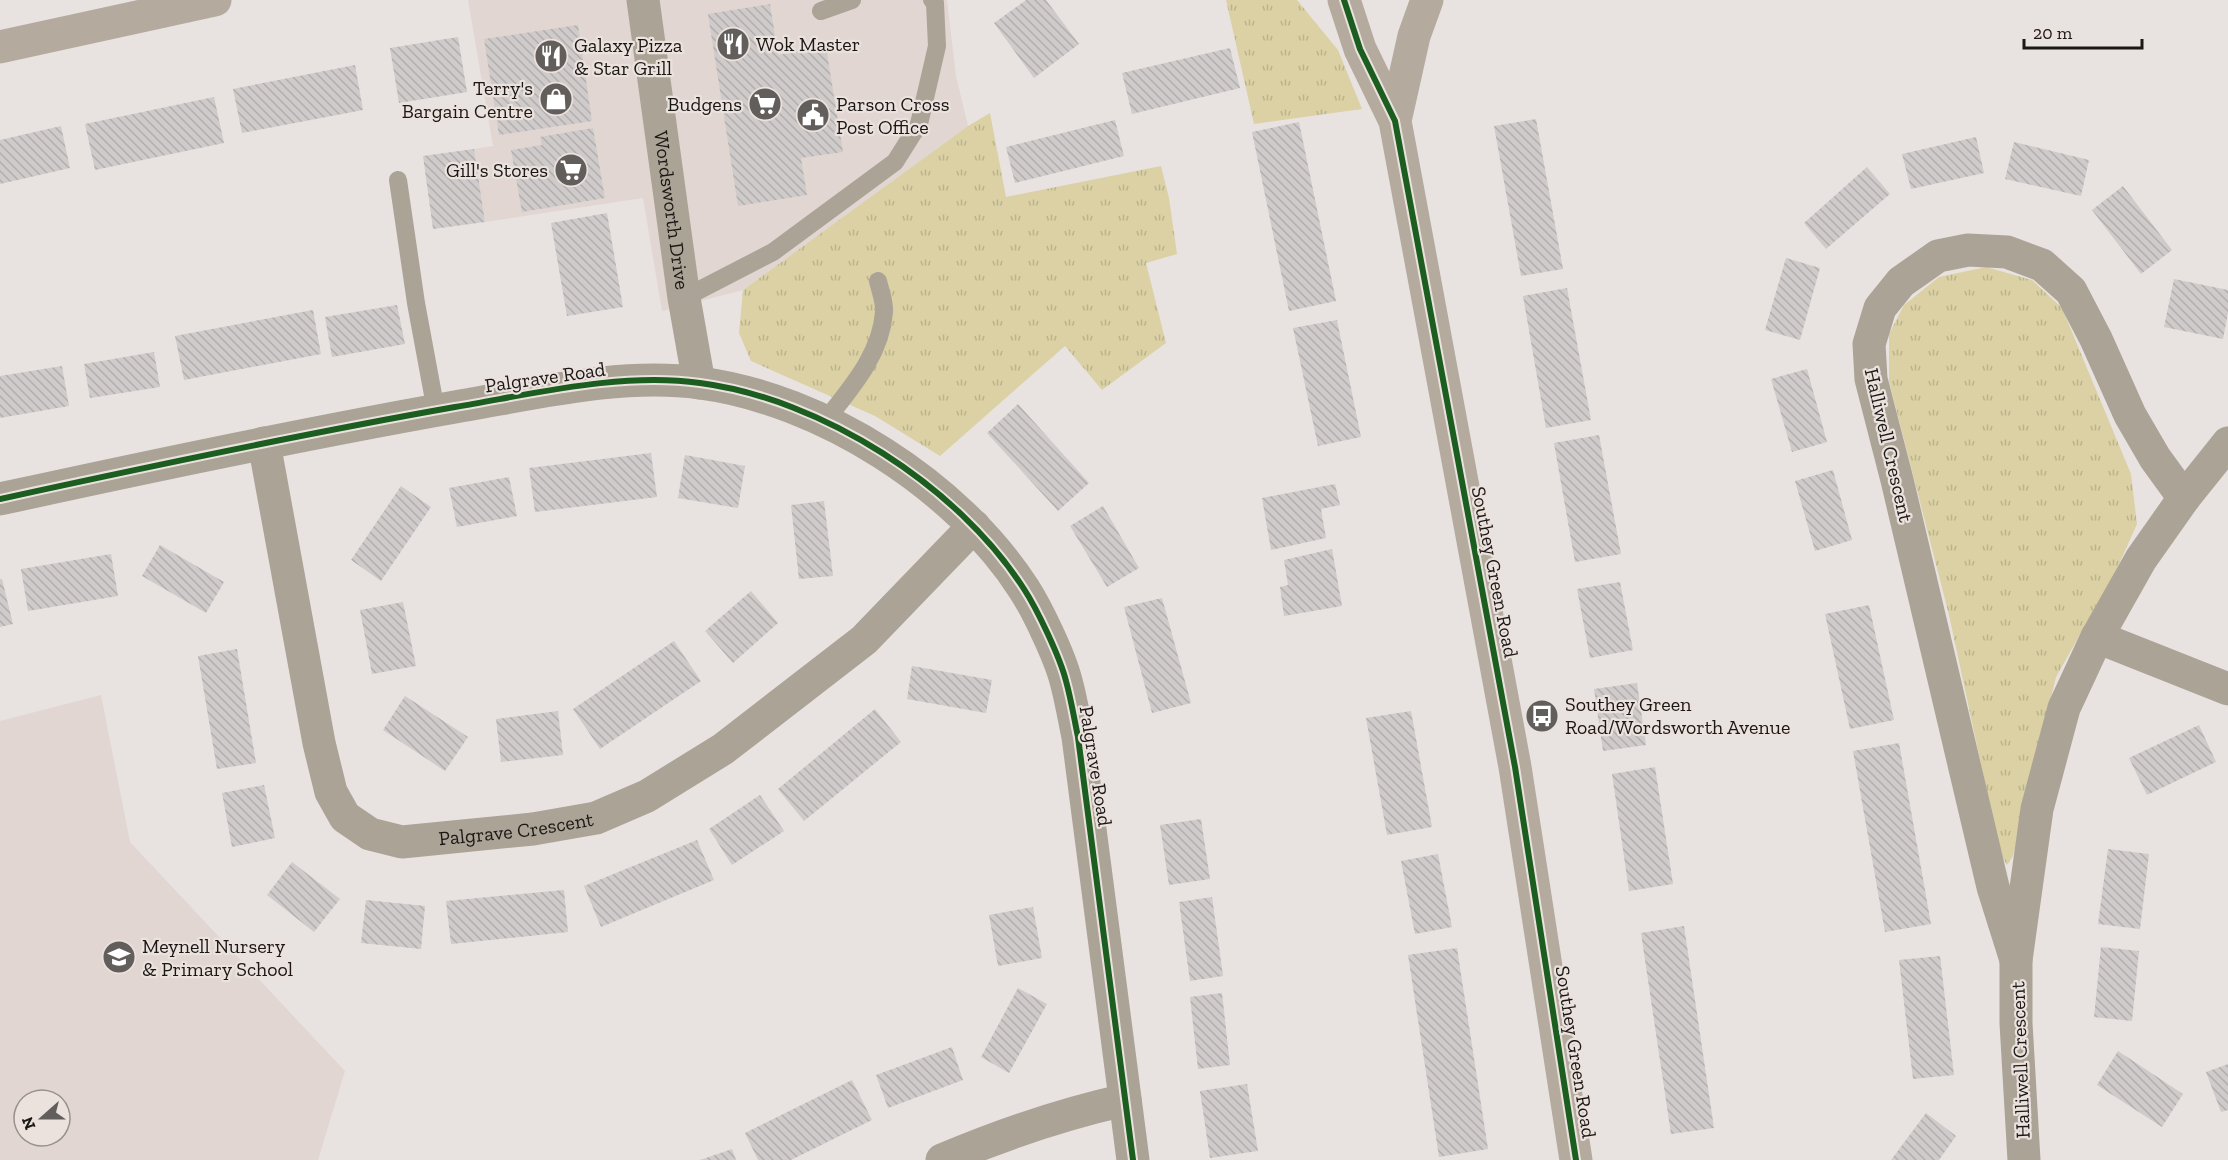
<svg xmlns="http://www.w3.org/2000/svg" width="2228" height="1160" font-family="'Zilla Slab',serif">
<defs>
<pattern id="grass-tufts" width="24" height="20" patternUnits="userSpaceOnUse" patternTransform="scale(1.5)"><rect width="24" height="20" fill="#dbd1a4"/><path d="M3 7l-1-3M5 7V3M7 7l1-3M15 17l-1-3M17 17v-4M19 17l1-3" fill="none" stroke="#bbb38c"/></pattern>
<pattern id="building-back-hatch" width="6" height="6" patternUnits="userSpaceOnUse" patternTransform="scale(1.5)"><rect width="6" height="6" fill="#cfcbca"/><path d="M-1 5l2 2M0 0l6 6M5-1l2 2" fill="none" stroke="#b1aead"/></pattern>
</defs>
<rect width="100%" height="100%" fill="#e8e3e1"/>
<path fill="#e1d6d1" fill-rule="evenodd" d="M 468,0 L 947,0 L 956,76 L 968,126 L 743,290 L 662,311 L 643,198 L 485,222 L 474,149 L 493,146 Z
M 101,695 L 130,842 L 345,1071 L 318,1160 L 0,1160 L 0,721 ZM 24,1100 L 60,1100 L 60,1136 L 24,1136 Z"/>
<path fill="url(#grass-tufts)" d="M 1226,0 L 1297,0 L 1338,50 L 1362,109 L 1254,124 Z
M 990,113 L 1006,197 L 1161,166 L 1169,198 L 1177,254 L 1146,263 L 1166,343 L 1102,390 L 1065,346 L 940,456 L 875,416 L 751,361 L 739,333 L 743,290 L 968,126 Z
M 1986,267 L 2032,280 L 2062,308 L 2131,474 L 2137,524 L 2115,573 L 2056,677 L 2013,856 L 2007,865 L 2000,853 L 1949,615 L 1889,381 L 1889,334 L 1904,305 L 1939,277 Z"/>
<path fill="url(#building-back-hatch)" d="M 1026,0 L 1046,0 L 1079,44 L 1034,78 L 994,23 Z
M 770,4 L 778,55 L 826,47 L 843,152 L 801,158 L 807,195 L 738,206 L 708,14 Z
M 578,25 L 592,121 L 499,135 L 484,39 Z
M 458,37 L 467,92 L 399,103 L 390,48 Z
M 1230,48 L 1240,88 L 1132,114 L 1122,73 Z
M 355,65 L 363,110 L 242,133 L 233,89 Z
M 214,97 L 224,143 L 95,170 L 85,124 Z
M 1536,119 L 1563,269 L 1521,276 L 1494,126 Z
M 1115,120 L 1124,156 L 1015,183 L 1006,147 Z
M 1299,122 L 1336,301 L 1289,311 L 1252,132 Z
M 61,126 L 70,168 L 0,184 L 0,140 Z
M 593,128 L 605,198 L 522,212 L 511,150 L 542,145 L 540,137 Z
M 1976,137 L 1984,173 L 1911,189 L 1902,154 Z
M 2014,142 L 2089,160 L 2081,196 L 2005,179 Z
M 474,149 L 485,222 L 433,229 L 423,156 Z
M 1867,167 L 1890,194 L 1826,249 L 1804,223 Z
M 2123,186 L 2172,250 L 2141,274 L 2092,210 Z
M 607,213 L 623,307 L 567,316 L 551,223 Z
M 1786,258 L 1820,268 L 1800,340 L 1765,330 Z
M 2174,279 L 2228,290 L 2228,313 L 2223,339 L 2164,327 Z
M 1567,288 L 1591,420 L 1546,428 L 1523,296 Z
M 397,305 L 405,344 L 332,357 L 325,317 Z
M 313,310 L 321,354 L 184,380 L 175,336 Z
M 1337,320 L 1361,437 L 1318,446 L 1293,328 Z
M 154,352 L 160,387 L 90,398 L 84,364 Z
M 62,366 L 69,406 L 0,418 L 0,376 Z
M 1807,369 L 1827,442 L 1792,452 L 1771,379 Z
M 1018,404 L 1089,483 L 1058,511 L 987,433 Z
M 1599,435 L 1621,554 L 1575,562 L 1554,443 Z
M 651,453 L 657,497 L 535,512 L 529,468 Z
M 685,455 L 745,466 L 738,508 L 678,498 Z
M 1833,470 L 1852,540 L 1815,551 L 1795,481 Z
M 509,477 L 517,516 L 457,527 L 449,488 Z
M 1335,484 L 1340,505 L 1321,509 L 1326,538 L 1271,550 L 1262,498 Z
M 401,486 L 431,507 L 381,581 L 351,560 Z
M 824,501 L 833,576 L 799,579 L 791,505 Z
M 1103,506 L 1139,568 L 1107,587 L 1070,526 Z
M 160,545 L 224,582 L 206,613 L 142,576 Z
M 1332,549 L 1342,606 L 1284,616 L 1280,587 L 1288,585 L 1284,560 Z
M 111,554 L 118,596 L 28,611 L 21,569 Z
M 0,579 L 2,579 L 13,624 L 0,627 Z
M 1620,582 L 1633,650 L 1590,658 L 1577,589 Z
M 751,591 L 778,623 L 733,663 L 705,631 Z
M 1162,598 L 1191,703 L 1152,713 L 1124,607 Z
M 403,602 L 416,666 L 372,674 L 360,610 Z
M 1869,605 L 1894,720 L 1850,729 L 1825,614 Z
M 674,641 L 701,681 L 600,749 L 573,709 Z
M 237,649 L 256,763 L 217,769 L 198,656 Z
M 912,666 L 992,680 L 986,713 L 907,699 Z
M 1637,683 L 1646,745 L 1603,751 L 1594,689 Z
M 405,696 L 468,737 L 445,771 L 383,730 Z
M 875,709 L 901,742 L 804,821 L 778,789 Z
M 558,711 L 563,755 L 501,762 L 496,719 Z
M 1411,711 L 1432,827 L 1387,835 L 1366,718 Z
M 2199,725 L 2216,762 L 2147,795 L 2129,758 Z
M 1899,743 L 1931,924 L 1885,932 L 1853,751 Z
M 1655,767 L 1673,884 L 1629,891 L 1612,774 Z
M 264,785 L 275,838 L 232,847 L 222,793 Z
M 760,795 L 784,831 L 732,865 L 709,829 Z
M 1201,819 L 1210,879 L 1169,885 L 1160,825 Z
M 697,840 L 714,880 L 601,927 L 584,886 Z
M 2108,849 L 2149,854 L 2140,929 L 2098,924 Z
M 1438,854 L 1452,927 L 1415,934 L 1401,861 Z
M 292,862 L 340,899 L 314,932 L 267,895 Z
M 564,890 L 568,932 L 451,944 L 446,901 Z
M 1212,897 L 1223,976 L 1190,981 L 1179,902 Z
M 366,900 L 425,906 L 421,949 L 361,943 Z
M 1033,907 L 1042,958 L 998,966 L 989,915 Z
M 1684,926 L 1714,1128 L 1671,1134 L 1641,933 Z
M 2101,947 L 2139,951 L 2132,1021 L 2094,1017 Z
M 1457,948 L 1488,1149 L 1439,1157 L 1408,955 Z
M 1940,956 L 1954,1075 L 1913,1079 L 1899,960 Z
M 1018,988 L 1047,1004 L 1009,1073 L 981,1057 Z
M 1222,993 L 1230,1065 L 1198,1069 L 1190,997 Z
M 952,1047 L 963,1080 L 888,1108 L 876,1075 Z
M 2118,1051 L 2183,1094 L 2162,1127 L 2097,1085 Z
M 2228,1064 L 2228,1110 L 2221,1112 L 2206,1072 Z
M 852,1080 L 872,1120 L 791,1160 L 758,1160 L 745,1133 Z
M 1247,1084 L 1258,1151 L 1210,1158 L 1200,1091 Z
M 1926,1113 L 1956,1136 L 1939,1160 L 1891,1160 Z
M 732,1149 L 736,1160 L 700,1160 Z"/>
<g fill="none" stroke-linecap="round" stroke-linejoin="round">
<path stroke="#aca397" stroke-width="18" d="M 821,11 L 852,0
M 398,180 L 416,303 L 436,411
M 684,298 L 773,252 L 895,162 L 919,124 L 937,46 L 935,3 L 932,0
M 825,421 C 850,389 881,355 884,312 C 885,303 880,290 878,281"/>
<g stroke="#aca397" stroke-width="33">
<path id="s1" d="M 643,0 L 684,298 L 699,383"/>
<path id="s2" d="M 264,443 L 319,743 L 331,792 L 345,817 L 370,834 L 402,842 L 533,829 L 596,818 L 647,796 L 723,749 L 864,640 L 974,526"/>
<path d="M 0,499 C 151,466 302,434 455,407 C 533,394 621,372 700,383 C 822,399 958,486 1024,589 C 1037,609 1060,657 1066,681 C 1071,699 1074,718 1078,737 L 1133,1160"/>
<path d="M 2097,637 L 2228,689"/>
<path d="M 2016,960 L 1993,887 L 1897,480 L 1871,379 L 1869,344 L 1880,308 L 1901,282 L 1938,256 L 1968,250 L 2007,252 L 2042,265 L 2071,291 L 2096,339 L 2130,415 L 2155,458 L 2184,498"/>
<path d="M 942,1160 C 1001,1135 1062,1114 1125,1100"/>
<path d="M 2024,1160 L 2016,1023 L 2016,960 L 2037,809 L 2064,708 L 2097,637 L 2141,559 L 2184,498 L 2228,443"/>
</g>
<path stroke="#b4aa9e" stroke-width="33" d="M 1344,0 L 1360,49 L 1395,121 L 1515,767 L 1576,1160
M 0,47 L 215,0
M 1395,121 L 1414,36 L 1427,0"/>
<defs>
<path id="cycleway" d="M 1344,0 L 1360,49 L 1395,121 L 1515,767 L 1576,1160
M 0,499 C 151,466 302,434 455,407 C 533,394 621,372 700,383 C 822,399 958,486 1024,589 C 1037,609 1060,657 1066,681 C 1071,699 1074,718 1078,737 L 1133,1160"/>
</defs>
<use href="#cycleway" stroke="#ebe2de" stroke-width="10"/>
<use href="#cycleway" stroke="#1b5e20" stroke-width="6"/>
</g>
<defs>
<symbol id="restaurant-disc" viewBox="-11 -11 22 22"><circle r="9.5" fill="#625e5c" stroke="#ebe2de"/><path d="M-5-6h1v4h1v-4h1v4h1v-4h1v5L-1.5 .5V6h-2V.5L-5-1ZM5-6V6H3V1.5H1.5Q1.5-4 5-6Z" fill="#fff"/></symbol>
<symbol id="shop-disc" viewBox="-11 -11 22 22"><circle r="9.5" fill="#625e5c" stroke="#ebe2de"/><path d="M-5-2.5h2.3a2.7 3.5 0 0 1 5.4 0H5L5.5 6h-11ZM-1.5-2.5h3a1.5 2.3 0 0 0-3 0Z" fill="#fff"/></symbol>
<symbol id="supermarket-disc" viewBox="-11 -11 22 22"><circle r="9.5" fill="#625e5c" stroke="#ebe2de"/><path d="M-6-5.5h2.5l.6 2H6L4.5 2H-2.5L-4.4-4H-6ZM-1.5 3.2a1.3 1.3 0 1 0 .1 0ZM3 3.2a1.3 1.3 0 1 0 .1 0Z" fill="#fff"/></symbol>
<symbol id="civic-disc" viewBox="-11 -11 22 22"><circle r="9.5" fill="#625e5c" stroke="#ebe2de"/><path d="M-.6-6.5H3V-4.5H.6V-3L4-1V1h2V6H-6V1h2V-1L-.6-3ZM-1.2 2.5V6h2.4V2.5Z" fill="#fff"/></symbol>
<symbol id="bus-disc" viewBox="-11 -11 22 22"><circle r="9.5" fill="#625e5c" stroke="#ebe2de"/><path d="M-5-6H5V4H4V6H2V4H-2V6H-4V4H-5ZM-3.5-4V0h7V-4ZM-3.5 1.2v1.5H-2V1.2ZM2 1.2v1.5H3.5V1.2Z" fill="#fff"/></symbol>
<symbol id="school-disc" viewBox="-11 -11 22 22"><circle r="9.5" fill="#625e5c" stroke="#ebe2de"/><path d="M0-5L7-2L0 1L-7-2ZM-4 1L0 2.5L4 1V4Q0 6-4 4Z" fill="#fff"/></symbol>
</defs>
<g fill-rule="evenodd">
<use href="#restaurant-disc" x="714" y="25" width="38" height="38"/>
<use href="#restaurant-disc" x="532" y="37" width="38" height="38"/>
<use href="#shop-disc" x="537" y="80" width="38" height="38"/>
<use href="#supermarket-disc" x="746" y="85" width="38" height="38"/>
<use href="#civic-disc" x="794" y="96" width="38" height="38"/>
<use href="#supermarket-disc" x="552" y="151" width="38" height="38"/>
<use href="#bus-disc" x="1523" y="697" width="38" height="38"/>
<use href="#school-disc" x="100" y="938" width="38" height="38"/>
</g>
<g text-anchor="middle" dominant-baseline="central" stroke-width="4.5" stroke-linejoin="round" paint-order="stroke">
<g font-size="20" fill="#1a1715" stroke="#ebe2de" text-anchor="start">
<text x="756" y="44">Wok Master</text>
<text x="574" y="45">Galaxy Pizza<tspan x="574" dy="23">&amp; Star Grill</tspan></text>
<text x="533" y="88" text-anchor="end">Terry's<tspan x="533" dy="23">Bargain Centre</tspan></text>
<text x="742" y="104" text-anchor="end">Budgens</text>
<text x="836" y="104">Parson Cross<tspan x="836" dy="23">Post Office</tspan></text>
<text x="548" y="170" text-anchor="end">Gill's Stores</text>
<text x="1565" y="704">Southey Green<tspan x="1565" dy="23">Road/Wordsworth Avenue</tspan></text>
<text x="142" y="946">Meynell Nursery<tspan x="142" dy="23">&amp; Primary School</tspan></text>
</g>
<g font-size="20" fill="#1a1715" stroke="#ebe2de">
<text stroke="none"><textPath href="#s1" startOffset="212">Wordsworth Drive</textPath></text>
<text transform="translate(545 377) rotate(-8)">Palgrave Road</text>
<text transform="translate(1889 445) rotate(77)">Halliwell Crescent</text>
<text transform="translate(1495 572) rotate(79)">Southey Green Road</text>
<text transform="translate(1096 766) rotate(81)">Palgrave Road</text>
<text stroke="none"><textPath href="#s2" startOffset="562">Palgrave Crescent</textPath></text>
<text transform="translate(1576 1052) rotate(81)">Southey Green Road</text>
<text transform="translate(2020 1060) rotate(-92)">Halliwell Crescent</text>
</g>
</g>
<g transform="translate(42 1118) rotate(249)"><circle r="28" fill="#ebe2de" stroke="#97918e" stroke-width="1.5"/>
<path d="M0-4.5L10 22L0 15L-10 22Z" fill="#625e5c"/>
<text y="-9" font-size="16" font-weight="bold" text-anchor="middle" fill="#1a1715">N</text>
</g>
<path d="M2024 39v9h118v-9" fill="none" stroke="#1a1715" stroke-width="3"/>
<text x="2033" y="39" font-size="18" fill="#1a1715" stroke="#ebe2de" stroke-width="4.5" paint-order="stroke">20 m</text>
</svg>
